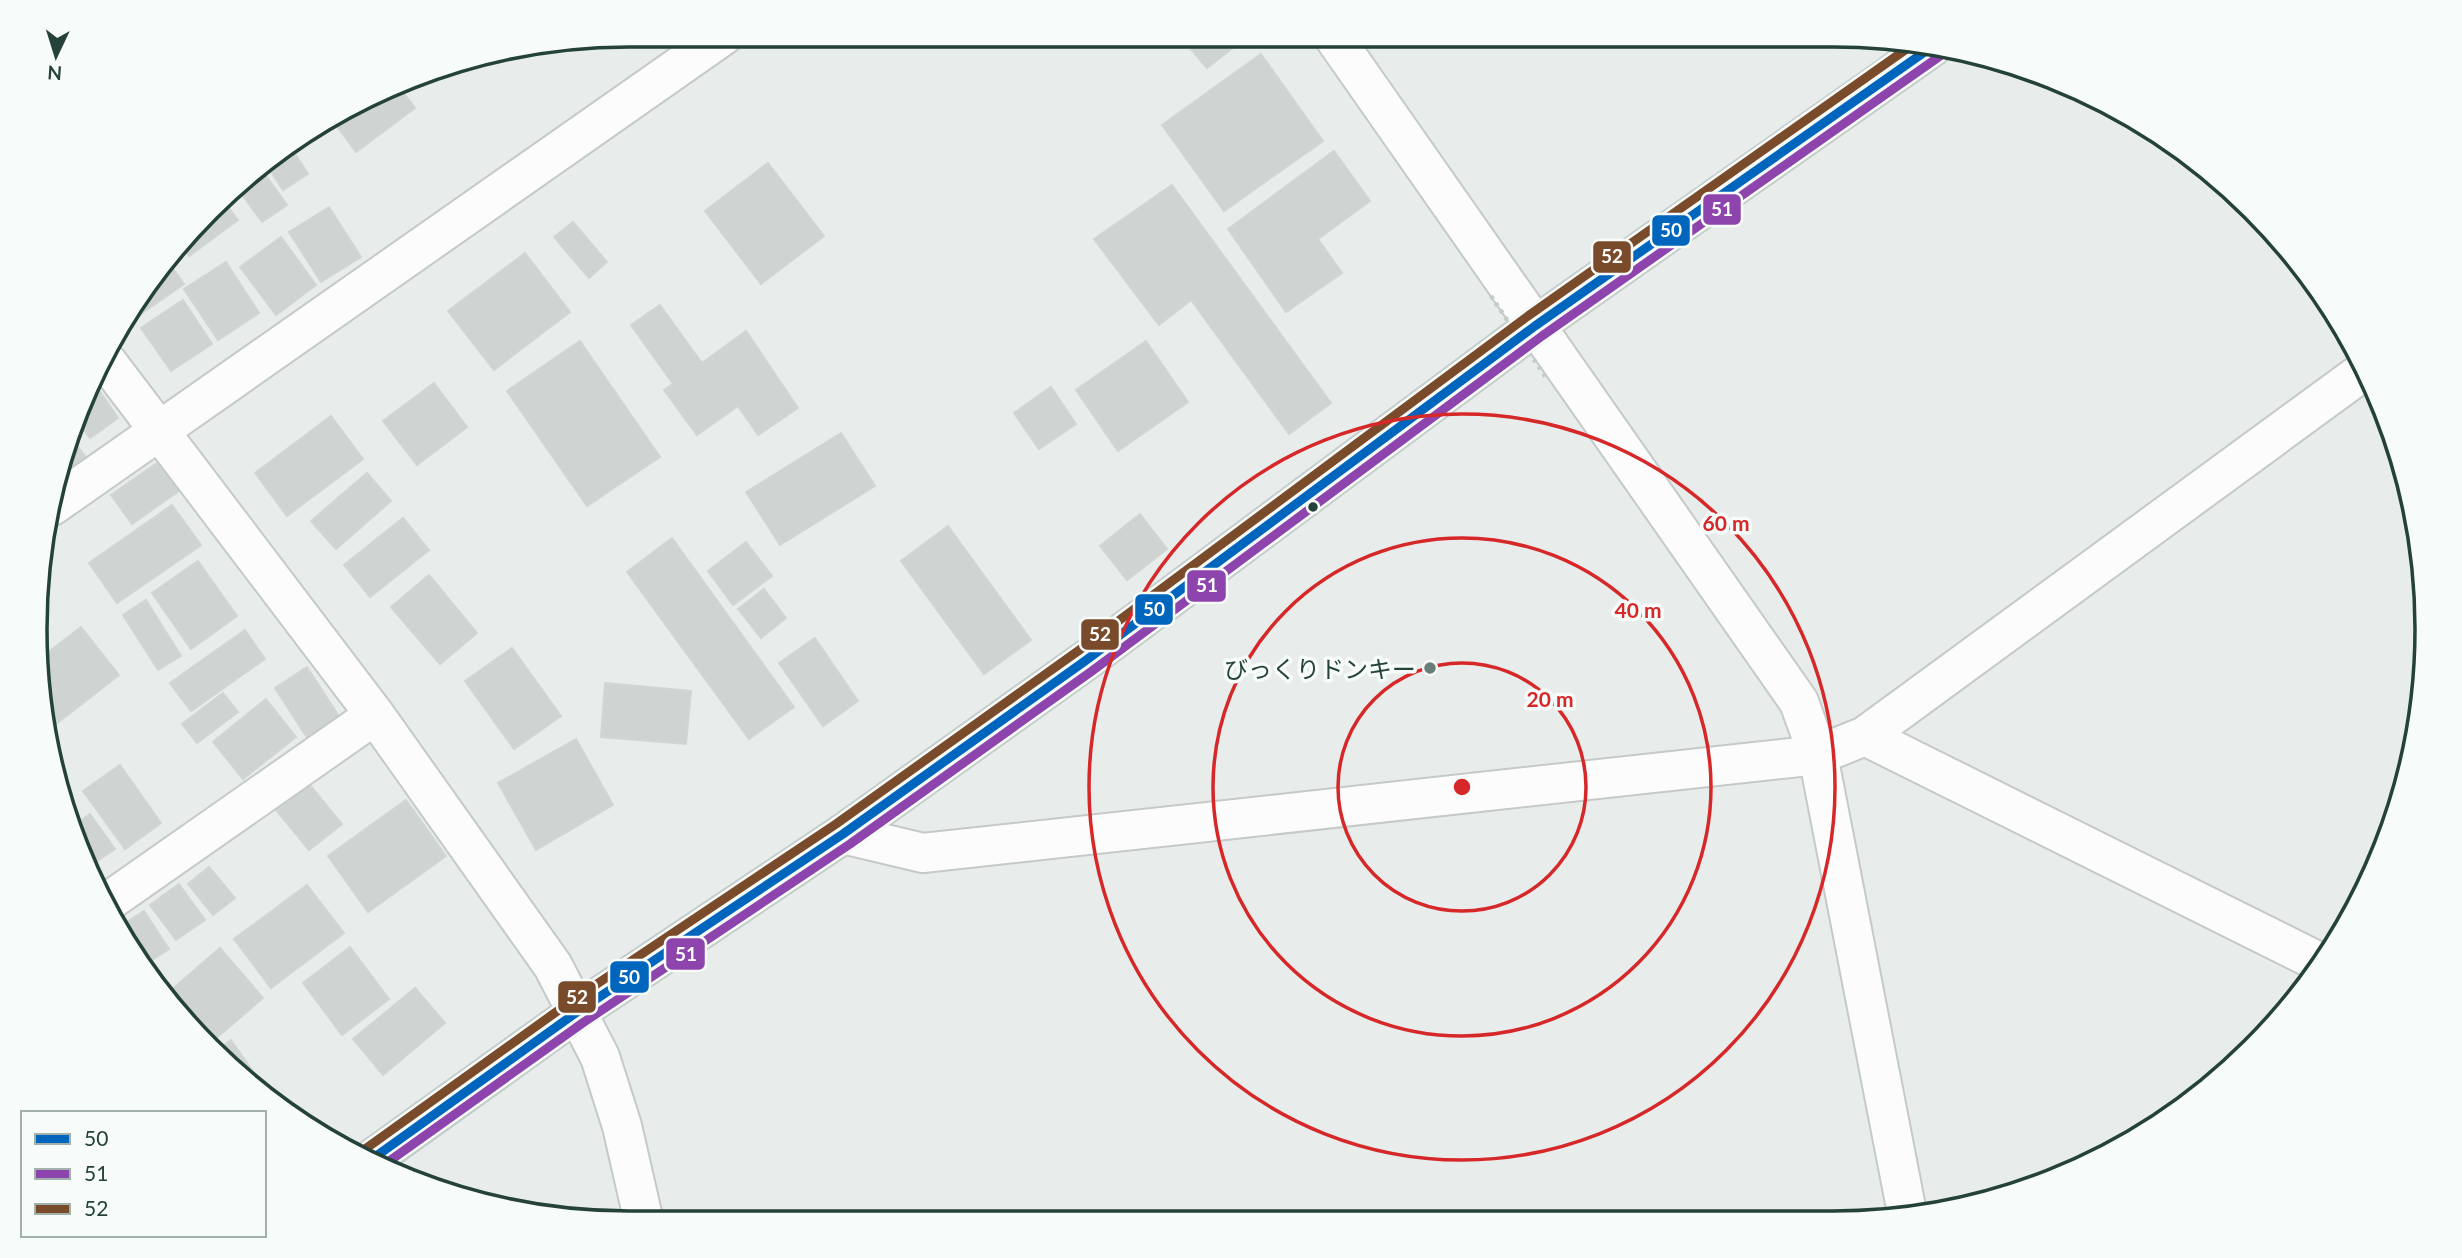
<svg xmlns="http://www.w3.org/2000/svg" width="2462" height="1258" font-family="Lato,'Noto Sans JP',sans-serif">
<rect width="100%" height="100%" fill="#e8edeb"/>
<path fill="#cfd4d2" stroke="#d1d6d4" stroke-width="2" d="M 1180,36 L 1248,36 L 1207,68 Z
M 1261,54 L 1323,141 L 1224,211 L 1162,125 Z
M 399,87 L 415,108 L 356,152 L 334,122 Z
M 290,146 L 308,174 L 283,190 L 264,161 Z
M 1334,151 L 1370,201 L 1318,239 L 1342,273 L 1286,312 L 1228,229 Z
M 768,163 L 824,236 L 761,284 L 705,211 Z
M 259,166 L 287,205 L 262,222 L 238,189 Z
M 1172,185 L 1331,403 L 1289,434 L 1191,300 L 1159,325 L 1094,239 Z
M 225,203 L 238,220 L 189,256 L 183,248 Z
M 329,207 L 361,257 L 321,282 L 289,232 Z
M 573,222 L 607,262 L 589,278 L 554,237 Z
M 281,237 L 316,285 L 276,315 L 240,267 Z
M 525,253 L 570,312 L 494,370 L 448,311 Z
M 226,262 L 259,313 L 218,340 L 184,289 Z
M 169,263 L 184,284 L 135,318 L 130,310 L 135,299 Z
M 183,300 L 212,344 L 171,371 L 141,328 Z
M 660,305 L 702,363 L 746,331 L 798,408 L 758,435 L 738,406 L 697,435 L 664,390 L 673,384 L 631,325 Z
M 580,341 L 660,457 L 587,506 L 507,391 Z
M 1146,341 L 1188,402 L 1118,451 L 1076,390 Z
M 434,383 L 467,427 L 417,465 L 383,421 Z
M 96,386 L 118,418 L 90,438 L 79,423 Z
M 1051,387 L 1076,424 L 1039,449 L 1014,413 Z
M 331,416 L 363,459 L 287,516 L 255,473 Z
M 841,433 L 875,486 L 780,545 L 746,492 Z
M 72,439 L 88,460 L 54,486 L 55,476 Z
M 163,459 L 183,488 L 132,524 L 111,495 Z
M 367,473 L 391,501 L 336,549 L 311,521 Z
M 172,505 L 201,545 L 117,603 L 89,563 Z
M 1140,514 L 1167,549 L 1127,580 L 1100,546 Z
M 403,518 L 429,550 L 370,597 L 344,565 Z
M 948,526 L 1031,640 L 984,674 L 901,561 Z
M 672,538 L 794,707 L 749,739 L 627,572 Z
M 746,542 L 772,576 L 733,605 L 708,571 Z
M 198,561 L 237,616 L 191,649 L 152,593 Z
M 429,575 L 477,633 L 440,664 L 391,607 Z
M 764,589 L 786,618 L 761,638 L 738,609 Z
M 146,600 L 181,656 L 158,670 L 123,615 Z
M 81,627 L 119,675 L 47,731 L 37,661 Z
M 245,630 L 265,659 L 191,711 L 170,683 Z
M 815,638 L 858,701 L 823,726 L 779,663 Z
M 512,648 L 561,716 L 514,749 L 465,681 Z
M 307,667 L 342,721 L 310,742 L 275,688 Z
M 605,683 L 691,691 L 686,744 L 601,737 Z
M 223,693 L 238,712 L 197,743 L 182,724 Z
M 266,699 L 296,737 L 243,779 L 213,742 Z
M 576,739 L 613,805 L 536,850 L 498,783 Z
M 120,765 L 161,823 L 125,849 L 83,791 Z
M 309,784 L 342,824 L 309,850 L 276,810 Z
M 406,800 L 446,856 L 368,912 L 328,856 Z
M 90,814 L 115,849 L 87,868 L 72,827 Z
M 209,867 L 235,898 L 213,915 L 188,884 Z
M 179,884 L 205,920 L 176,940 L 150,905 Z
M 307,885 L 344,933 L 271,988 L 234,939 Z
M 144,911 L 169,949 L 149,962 L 124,924 Z
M 350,947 L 389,999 L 342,1035 L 303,983 Z
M 220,948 L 263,998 L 213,1041 L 170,991 Z
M 415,988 L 445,1023 L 383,1075 L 353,1039 Z
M 231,1040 L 266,1090 L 214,1052 Z"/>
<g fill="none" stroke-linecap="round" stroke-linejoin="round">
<defs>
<path id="street" d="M 1333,36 L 1799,702 L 1818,755 L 1908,1218
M 107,362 L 375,715 L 553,966 L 600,1057 L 622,1126 L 644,1222
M 52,506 L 724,35
M 1865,736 L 2319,962
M 843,834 L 923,853 L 1818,755 L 1865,736 L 2365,370
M 105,904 L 375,715"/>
<path id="highway" d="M 368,1162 L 577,1012 L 843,834 L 1085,661 L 1535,326 L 1933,46"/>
</defs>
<use href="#street" stroke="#c5cac8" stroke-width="42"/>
<use href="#highway" stroke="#c3ccc9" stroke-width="42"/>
<use href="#street" stroke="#fcfcfc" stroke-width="38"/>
<use href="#highway" stroke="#bcc4c2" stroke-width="38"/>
<path stroke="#c3ccca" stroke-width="4.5" stroke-dasharray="3.5 5" stroke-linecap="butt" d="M 1491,296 L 1547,379"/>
<defs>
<path id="bus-1" d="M 368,1162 L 577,1012 L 843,834 L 1085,661 L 1535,326 L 1933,46"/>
<path id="bus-2" d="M 381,1167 L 584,1022 L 850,844 L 1092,671 L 1542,336 L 1940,56"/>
<path id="bus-3" d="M 361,1152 L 570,1002 L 836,824 L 1078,651 L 1528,316 L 1915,43"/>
</defs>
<use href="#bus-1" stroke="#f7fbf9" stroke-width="14"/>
<use href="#bus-2" stroke="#f7fbf9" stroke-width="14"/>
<use href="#bus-3" stroke="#f7fbf9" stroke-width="14"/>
<use href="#bus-1" stroke="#0065bd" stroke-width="9"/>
<use href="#bus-2" stroke="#8e44ad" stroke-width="9"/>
<use href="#bus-3" stroke="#7a4b2a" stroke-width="9"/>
</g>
<g fill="none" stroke="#d62828" stroke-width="3.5">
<circle cx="1462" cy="787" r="124"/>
<circle cx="1462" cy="787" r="249"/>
<circle cx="1462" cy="787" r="373"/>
</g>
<circle fill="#24423a" stroke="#f7fbf9" stroke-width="2.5" cx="1313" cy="507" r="6"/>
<circle fill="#697e78" stroke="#f7fbf9" stroke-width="2.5" cx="1430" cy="668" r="7"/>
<g text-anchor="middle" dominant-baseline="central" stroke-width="7" stroke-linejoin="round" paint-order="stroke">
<g font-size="24" fill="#24423a" stroke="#f7fbf9" text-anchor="end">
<text x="1416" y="668">びっくりドンキー</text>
</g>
</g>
<path d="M0 0H2462V1258H0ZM629 47H1833A582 582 0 0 1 2415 629V629A582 582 0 0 1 1833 1211H629A582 582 0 0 1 47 629V629A582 582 0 0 1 629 47Z" fill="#f7fbf9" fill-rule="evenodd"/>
<path fill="none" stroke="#24423a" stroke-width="3.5" d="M629 47H1833A582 582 0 0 1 2415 629V629A582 582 0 0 1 1833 1211H629A582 582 0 0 1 47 629V629A582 582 0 0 1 629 47Z"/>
<circle cx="1462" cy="787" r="10" fill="#d62828" stroke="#f7fbf9" stroke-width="3.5"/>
<g font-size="21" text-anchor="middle" font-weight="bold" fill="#d62828" stroke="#f7fbf9" stroke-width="7" stroke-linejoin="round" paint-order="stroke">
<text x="1726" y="531">60 m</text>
<text x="1638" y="618">40 m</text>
<text x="1550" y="707">20 m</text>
</g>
<g stroke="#f7fbf9" stroke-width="2.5">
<rect x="1702" y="193" width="40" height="33" rx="7" fill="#8e44ad"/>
<rect x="1651" y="214" width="40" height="33" rx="7" fill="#0065bd"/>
<rect x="1592" y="240" width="40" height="34" rx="7" fill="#7a4b2a"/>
<rect x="1186" y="569" width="41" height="34" rx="7" fill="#8e44ad"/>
<rect x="1134" y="593" width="40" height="33" rx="7" fill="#0065bd"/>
<rect x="1080" y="618" width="40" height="33" rx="7" fill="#7a4b2a"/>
<rect x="665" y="937" width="41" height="34" rx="7" fill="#8e44ad"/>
<rect x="609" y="960" width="41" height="34" rx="7" fill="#0065bd"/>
<rect x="557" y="980" width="40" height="34" rx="7" fill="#7a4b2a"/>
</g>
<g font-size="19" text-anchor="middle" font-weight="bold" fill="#fff">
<text x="1722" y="216">51</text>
<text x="1671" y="237">50</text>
<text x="1612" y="263">52</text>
<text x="1207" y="592">51</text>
<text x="1154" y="616">50</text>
<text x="1100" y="641">52</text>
<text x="686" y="961">51</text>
<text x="629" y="984">50</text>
<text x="577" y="1004">52</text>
</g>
<rect x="21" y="1111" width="245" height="126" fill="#f7fbf9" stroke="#a3b1ad" stroke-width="2"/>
<rect x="35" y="1134" width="35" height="10" fill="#0065bd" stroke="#a3b1ad" stroke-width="2"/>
<text x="84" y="1146" font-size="21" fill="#24423a">50</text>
<rect x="35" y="1169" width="35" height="10" fill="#8e44ad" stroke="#a3b1ad" stroke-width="2"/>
<text x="84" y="1181" font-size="21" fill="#24423a">51</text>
<rect x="35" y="1204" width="35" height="10" fill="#7a4b2a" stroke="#a3b1ad" stroke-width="2"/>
<text x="84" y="1216" font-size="21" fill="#24423a">52</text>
<g transform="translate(56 56) rotate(184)" stroke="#f7fbf9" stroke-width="5" paint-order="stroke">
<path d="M0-5L12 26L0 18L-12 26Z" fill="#24423a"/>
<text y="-10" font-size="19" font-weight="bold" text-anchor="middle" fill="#24423a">N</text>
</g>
</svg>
